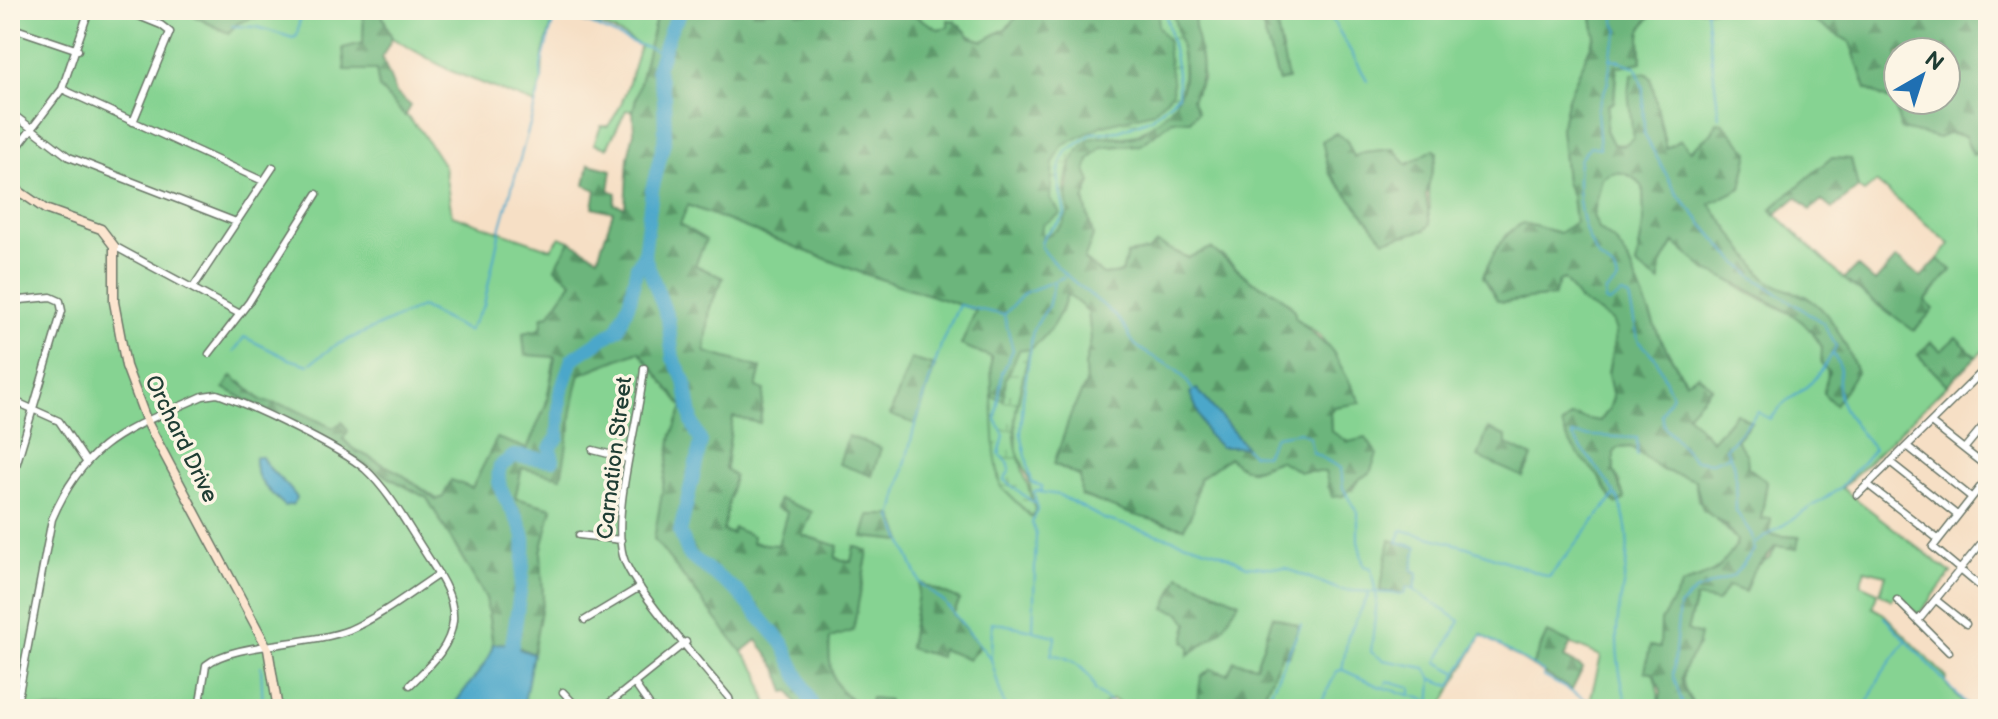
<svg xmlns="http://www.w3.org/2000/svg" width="1998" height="719" font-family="'Balsamiq Sans',sans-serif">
<defs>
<pattern id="forest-firs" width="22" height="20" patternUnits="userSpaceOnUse" patternTransform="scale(2)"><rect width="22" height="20" fill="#6cb57c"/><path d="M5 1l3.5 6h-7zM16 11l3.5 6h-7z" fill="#589466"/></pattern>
<pattern id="wetland-marsh" width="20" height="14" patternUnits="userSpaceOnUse" patternTransform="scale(2)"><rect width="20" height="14" fill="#86d392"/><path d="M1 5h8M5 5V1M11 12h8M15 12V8" fill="none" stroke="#6dac78"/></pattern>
</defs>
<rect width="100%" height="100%" fill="#fcf5e5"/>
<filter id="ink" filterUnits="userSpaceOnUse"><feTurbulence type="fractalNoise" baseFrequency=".0125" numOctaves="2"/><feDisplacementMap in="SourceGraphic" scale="16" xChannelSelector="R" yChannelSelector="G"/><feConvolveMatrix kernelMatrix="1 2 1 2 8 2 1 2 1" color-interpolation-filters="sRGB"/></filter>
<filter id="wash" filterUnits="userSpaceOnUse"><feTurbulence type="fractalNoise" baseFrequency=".006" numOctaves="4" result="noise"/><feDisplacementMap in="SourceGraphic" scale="32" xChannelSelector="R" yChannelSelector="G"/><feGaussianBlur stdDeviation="1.8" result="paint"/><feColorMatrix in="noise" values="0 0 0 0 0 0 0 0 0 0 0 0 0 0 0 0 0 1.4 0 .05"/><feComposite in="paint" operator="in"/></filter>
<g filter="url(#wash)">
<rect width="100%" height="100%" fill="#f6dfc5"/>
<path fill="#86d392" stroke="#528863" stroke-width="2" fill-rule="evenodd" d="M 10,10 L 182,10 L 228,33 L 238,22 L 251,18 L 289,14 L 292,10 L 364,10 L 363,44 L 356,45 L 345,70 L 376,70 L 380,88 L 421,131 L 444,166 L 452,215 L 551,249 L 560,237 L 570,241 L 562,259 L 572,282 L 549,315 L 543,316 L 541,329 L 523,334 L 525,354 L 555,356 L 545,409 L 527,449 L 497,439 L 472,489 L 440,501 L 400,473 L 353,449 L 333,428 L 262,401 L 241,382 L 224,388 L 427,498 L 486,598 L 493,648 L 532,658 L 543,599 L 541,552 L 552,508 L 515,498 L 522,467 L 571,430 L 570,409 L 580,374 L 639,351 L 683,407 L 672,436 L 655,539 L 758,672 L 768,709 L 10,709 Z
M 380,10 L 658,10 L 633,111 L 626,110 L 607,148 L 594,144 L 601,126 L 608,126 C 626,103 631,73 640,46 C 615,28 584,19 555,15 L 543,54 L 542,81 L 535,104 L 451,71 L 392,38 Z
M 905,10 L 1022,10 L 1007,28 L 983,41 L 970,36 L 960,25 L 938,29 Z
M 1194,10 L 1251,10 L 1263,28 L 1279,82 L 1287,78 L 1276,22 L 1269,10 L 1591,10 L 1595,36 L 1568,98 L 1561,128 L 1566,182 L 1572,196 L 1575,222 L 1560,233 L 1523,223 C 1500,235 1493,254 1483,277 L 1503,302 L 1554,296 L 1559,280 L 1565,279 L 1579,300 L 1612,321 L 1616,331 L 1608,374 L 1613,397 L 1609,410 L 1600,421 L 1589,421 L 1578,416 L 1601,480 L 1612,500 L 1621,483 L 1614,472 L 1614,453 L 1618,448 L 1631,447 L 1662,470 L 1695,480 L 1698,500 L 1737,540 C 1733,560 1711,577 1692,580 C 1682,602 1651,652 1654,675 C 1656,687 1660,693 1659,706 L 1663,709 L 1588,709 L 1601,656 L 1547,633 L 1532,666 L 1482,635 L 1440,709 L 1258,709 L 1282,654 L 1289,656 L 1299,626 L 1273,616 L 1256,666 L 1228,674 L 1206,702 L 1212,709 L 1126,709 L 1113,699 L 1104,704 L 1112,709 L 888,709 L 888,700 L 871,698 L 869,706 C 841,702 814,662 832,635 C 838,625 850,617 856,606 C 863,591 864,568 868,551 L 854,547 L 852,562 L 834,558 L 837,546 L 802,535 L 811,512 L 779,500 L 776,508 L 788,511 L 778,546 L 751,542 L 734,529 L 732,534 L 723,531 C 723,493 727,454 733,416 L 760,423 L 764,390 L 756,388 L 761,368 L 705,352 L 710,307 L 723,278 L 695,265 L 680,224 L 687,205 L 862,273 L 976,310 L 962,345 L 991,357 L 998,477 L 1001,487 L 1031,517 L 1035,511 L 1028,476 L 1017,452 L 1015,417 L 1029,350 L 1061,312 L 1067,294 L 1088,311 L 1091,339 L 1085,366 L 1086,384 L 1072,412 L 1054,464 L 1080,477 L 1081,496 L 1165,524 L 1195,498 L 1199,479 L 1230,457 L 1250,471 L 1279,460 L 1300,472 L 1325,472 L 1329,478 L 1328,487 L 1352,490 L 1359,479 L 1370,473 L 1348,442 L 1331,431 L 1330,412 L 1334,407 L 1360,402 L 1333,352 L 1320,336 L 1295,317 L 1290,304 L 1275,292 L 1251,281 L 1222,255 L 1189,258 L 1157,243 L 1148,251 L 1127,254 L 1122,273 L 1103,275 L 1084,259 L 1093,236 L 1084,200 L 1086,171 L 1089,160 L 1102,147 L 1141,145 L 1173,119 L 1190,121 L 1192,99 L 1203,78 L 1194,30 ZM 1346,139 L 1354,157 L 1364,152 L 1394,149 L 1406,165 L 1434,150 L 1437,152 L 1428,181 L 1430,209 L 1409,235 L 1384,239 L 1329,172 ZM 920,583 L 960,600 L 953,614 L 980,646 L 969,659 L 941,649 L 909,648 Z
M 1656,10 L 1805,10 L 1825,28 L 1850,42 L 1866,88 L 1895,102 L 1901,129 L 1965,136 L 1970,149 L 1978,154 L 1988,147 L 1988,347 L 1976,357 L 1956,338 L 1941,351 L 1931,342 L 1918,355 L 1947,385 L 1842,488 L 1951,573 L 1918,615 L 1896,594 L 1892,600 L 1880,593 L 1886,575 L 1865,570 L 1860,584 L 1878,592 L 1872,607 L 1884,614 L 1947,678 L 1945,682 L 1969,709 L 1697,709 C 1677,684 1679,669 1699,645 L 1687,630 L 1697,597 L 1721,595 L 1728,586 L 1770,557 L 1778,544 L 1787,548 L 1799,538 L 1770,535 L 1761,520 L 1767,482 L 1748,467 L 1746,455 L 1736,440 L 1751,422 L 1736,413 L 1712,441 L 1686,414 L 1698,375 L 1686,382 L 1659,336 L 1627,258 L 1615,241 L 1599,229 L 1593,216 L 1602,178 C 1616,167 1633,174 1643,187 L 1644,221 L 1636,266 L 1660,282 L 1660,267 L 1674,242 L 1707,271 C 1721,271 1733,284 1745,291 C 1772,306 1807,314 1821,345 C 1832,369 1823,382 1835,405 L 1825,314 L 1806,296 L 1774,286 L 1764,277 L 1709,203 L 1741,188 L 1749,152 L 1712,133 L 1689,151 L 1666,148 L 1655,101 L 1632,128 L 1634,138 L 1629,144 L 1613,145 L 1606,130 L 1608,105 L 1614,102 L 1617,66 L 1642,62 C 1639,32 1636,31 1656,10 ZM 1851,159 L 1858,188 L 1864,192 L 1876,182 L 1950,244 L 1938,259 L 1951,270 L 1925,302 L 1892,316 L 1844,279 L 1771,210 L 1830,163 Z"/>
<path fill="url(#forest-firs)" stroke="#467958" stroke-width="2" fill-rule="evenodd" d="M 182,10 L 292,10 L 289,14 L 251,18 L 238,23 L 228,33 Z
M 364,10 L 380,10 L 392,38 L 382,57 L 396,93 L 411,106 L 405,116 L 379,88 L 376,70 L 345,70 L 343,48 L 363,43 Z
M 658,10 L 905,10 L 938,29 L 948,27 L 948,20 L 955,21 L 970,37 L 983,41 L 1007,28 L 1022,10 L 1159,10 L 1158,26 L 1168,41 C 1165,58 1175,74 1172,93 L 1153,112 L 1101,126 L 1053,164 L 1052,179 L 1061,213 L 1043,226 L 1048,234 C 1078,221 1060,181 1076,154 C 1096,123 1111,145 1136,136 C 1146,132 1157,121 1164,113 C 1170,106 1180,97 1182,88 C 1189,67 1177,31 1172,10 L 1194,10 C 1193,47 1213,63 1192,99 L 1198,112 L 1190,121 L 1173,120 L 1141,145 L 1102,147 L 1089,160 L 1086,171 L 1091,182 L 1084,200 L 1093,236 L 1084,260 L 1103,275 L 1122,273 L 1127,254 L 1148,251 L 1157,243 L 1188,258 L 1211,248 L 1251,281 L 1275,292 L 1295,310 L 1295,317 L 1333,352 L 1361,403 L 1334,407 L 1330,412 L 1331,431 L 1348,442 L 1366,438 L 1377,454 L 1370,473 L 1359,479 L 1343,496 L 1332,497 L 1325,472 L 1300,472 L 1279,460 C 1258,467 1248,478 1229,457 L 1199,479 L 1193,511 L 1184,528 L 1130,514 L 1081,495 L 1080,476 L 1054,464 L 1072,411 L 1086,384 L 1085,366 L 1091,339 L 1088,311 L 1067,294 C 1060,318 1049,336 1029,350 L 1020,349 L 1006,378 L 1004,400 L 992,397 L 991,357 L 961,345 L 976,310 L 862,273 L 688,205 L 680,224 L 706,240 L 695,265 L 723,278 L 710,307 L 705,352 L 761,368 L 756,387 L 764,390 L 760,423 L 733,417 L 725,468 L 734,476 L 723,531 L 732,534 L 734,528 L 753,536 L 752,543 L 778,545 L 787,512 L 776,508 L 779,499 L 812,512 L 802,535 L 838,546 L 835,558 L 851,562 L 854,546 L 868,551 L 853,631 L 830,638 C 827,668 834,701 869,706 L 871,698 L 889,700 L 888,709 L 799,709 L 790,691 L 785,692 L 777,668 L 757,640 L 742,652 L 654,539 L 672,435 L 683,407 L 639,351 L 580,374 C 570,408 569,442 561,477 L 522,468 L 515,498 L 552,508 L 541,552 L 543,599 L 533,654 L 512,644 L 493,644 L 486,598 L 427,498 L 224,388 L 232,376 L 262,401 L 290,407 L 333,428 L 342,422 L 348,431 L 343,439 L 353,449 L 400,473 L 436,500 L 443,497 L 451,480 L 472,488 L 497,438 L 527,449 L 548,400 L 555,357 L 525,355 L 523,333 L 541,329 L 543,316 L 549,315 L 572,282 L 555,268 L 570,241 L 598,257 L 613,212 L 593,207 L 596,190 L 585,185 L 589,164 L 612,170 L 609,190 L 616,193 L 614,204 L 625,207 L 628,157 L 634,132 L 633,111 Z
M 1251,10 L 1269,10 L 1276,22 L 1288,79 L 1279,82 L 1263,28 Z
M 1591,10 L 1656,10 C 1636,32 1639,32 1642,62 L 1616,67 L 1614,102 L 1608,105 L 1606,130 L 1613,144 L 1623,146 L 1633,138 L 1628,90 L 1632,74 L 1646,73 L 1651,78 L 1666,148 L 1681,140 L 1690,151 L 1712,133 L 1717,122 L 1723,123 L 1749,152 L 1741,188 L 1710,204 L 1764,277 C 1777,288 1788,289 1803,296 C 1830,307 1847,346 1857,372 L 1835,405 L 1823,393 L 1829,372 L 1821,364 L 1822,347 C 1815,336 1807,325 1797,318 C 1787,310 1714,271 1707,271 L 1674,242 L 1660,267 L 1660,282 L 1636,266 L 1644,221 L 1643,187 C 1633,174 1616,167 1602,178 L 1593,216 L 1599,229 L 1615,241 L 1627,258 L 1659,336 L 1685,382 L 1698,375 L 1712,387 L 1687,414 L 1712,441 L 1736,413 L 1751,422 L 1736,440 L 1747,455 L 1748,467 L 1767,482 L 1761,519 L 1771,518 L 1770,535 L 1799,537 L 1797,549 L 1776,546 L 1753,571 L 1745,592 L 1728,586 L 1718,602 L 1696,598 L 1687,630 L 1700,635 C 1695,670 1663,666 1697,709 L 1659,706 L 1661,691 L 1654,674 L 1645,671 L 1650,646 L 1660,648 L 1661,621 L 1682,585 L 1716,571 L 1736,546 L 1737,540 L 1724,524 L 1703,510 L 1695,480 L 1662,470 L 1631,447 L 1618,448 L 1614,453 L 1614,472 L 1625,499 L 1617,504 C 1609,497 1605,486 1599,477 C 1584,460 1568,447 1562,425 L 1571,416 L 1600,421 L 1609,410 L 1613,397 L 1608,374 L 1616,331 L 1612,321 L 1579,300 L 1564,279 L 1559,281 L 1554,296 L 1503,302 L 1497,300 L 1483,276 C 1493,254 1500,236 1523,223 L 1560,233 L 1575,222 L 1572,196 L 1566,182 L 1561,128 L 1568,98 L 1595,36 Z
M 1805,10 L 1988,10 L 1988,147 L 1973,155 L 1965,136 L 1949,133 L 1939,138 L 1901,129 L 1894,102 L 1866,89 L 1850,42 L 1817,23 ZM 1898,52 L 1946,52 L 1946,100 L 1898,100 Z
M 1336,133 L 1346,139 L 1354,157 L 1364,152 L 1394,149 L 1407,165 L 1434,149 L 1437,153 L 1426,195 L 1430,224 L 1425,230 L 1384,240 L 1329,172 L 1322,141 Z
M 1831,158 L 1851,159 L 1858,188 L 1832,209 L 1822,201 L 1810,210 L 1797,197 L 1775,215 L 1771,209 Z
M 1896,258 L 1921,277 L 1938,259 L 1951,270 L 1925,301 L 1934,309 L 1914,331 L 1844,279 L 1857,266 L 1875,282 Z
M 1956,337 L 1976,357 L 1947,385 L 1918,355 L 1931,342 L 1941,351 Z
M 911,359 L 935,366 L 916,424 L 890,415 Z
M 1488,429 L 1506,436 L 1506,444 L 1532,457 L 1523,477 L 1478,457 Z
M 848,436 L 881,448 L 872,476 L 839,464 Z
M 869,515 L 893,515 L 903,541 L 863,537 Z
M 1390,540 L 1417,547 L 1412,569 L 1418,573 L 1414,590 L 1407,587 L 1404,594 L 1380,591 Z
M 1179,575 L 1239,602 L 1221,631 L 1188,655 L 1190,647 L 1184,641 L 1188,623 L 1181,613 L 1165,608 Z
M 920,583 L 960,600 L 953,614 L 980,646 L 969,659 L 941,649 L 940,657 L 909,648 Z
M 1273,616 L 1299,626 L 1289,656 L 1282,654 L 1258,709 L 1212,709 L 1198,698 L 1201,677 L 1211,669 L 1228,674 L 1234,661 L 1256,666 Z
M 1547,633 L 1571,643 L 1564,658 L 1583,668 L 1572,690 L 1532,666 Z"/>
<path fill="url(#wetland-marsh)" stroke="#528863" stroke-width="2" d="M 1159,10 L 1172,10 C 1182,52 1197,94 1156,122 C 1145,129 1137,137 1123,137 C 1108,137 1095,132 1083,145 C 1072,157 1063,180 1066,197 C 1067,206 1071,211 1065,220 C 1060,230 1050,233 1042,239 L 1042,225 L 1061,214 L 1050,199 L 1053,164 L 1062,146 L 1101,126 L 1153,112 L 1172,93 C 1175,74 1165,58 1168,41 L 1158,26 Z
M 1020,349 L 1029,350 C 1024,378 1012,410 1015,438 C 1017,461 1030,487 1035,511 L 1032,517 L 1001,487 L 995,455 L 992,397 L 1004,400 L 1006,378 Z"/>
<path fill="#4ca7ca" stroke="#36727f" stroke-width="2" d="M 1197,389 L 1246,447 L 1220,447 L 1207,434 L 1190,393 Z
M 255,457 L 262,457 C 270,474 287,481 297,498 L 293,504 L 285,506 C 270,492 253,480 255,457 Z
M 503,643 L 533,654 L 523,709 L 452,709 C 464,686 487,669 493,644 Z"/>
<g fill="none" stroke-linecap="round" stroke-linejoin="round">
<path stroke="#4ca7ca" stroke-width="2" d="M 1165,10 C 1170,37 1179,68 1178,95 L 1152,118 L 1119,131 L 1093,133 L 1066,152 C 1052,176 1061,190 1065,214 C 1059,228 1042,229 1041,246 C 1061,278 1096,295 1121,322 C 1128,329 1129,341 1138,347 C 1164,367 1174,359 1194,392
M 1327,10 L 1367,80
M 1615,10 L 1614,21 L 1619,31 L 1612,48 L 1608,82 L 1597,110 L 1600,148 L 1590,146 L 1579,160 C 1576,192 1579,225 1596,253 C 1603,266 1615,264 1618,281 L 1606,292 L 1605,302 L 1609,303 L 1622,294 L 1629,297 L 1638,340 L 1656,359 L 1672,395 L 1661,414 L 1664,426 L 1694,460 L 1712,462 L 1728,456
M 1706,10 L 1719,117
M 556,15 C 587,20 610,34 639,45 C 648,48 652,47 661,54
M 232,26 L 257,27 L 293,38 L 297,36 L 301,10
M 1610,58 L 1636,67 L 1643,88 L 1644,134 L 1677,194 L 1728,254 L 1752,276 L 1823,323 L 1836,346 C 1825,370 1811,386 1788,400 C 1781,404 1777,413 1770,419 L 1758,412 L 1726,448 L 1735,468 L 1736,511 L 1752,535 L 1754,550 L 1733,576 L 1695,591 L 1679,606 L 1673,675 L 1684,709
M 1054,283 L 1048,307 L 1033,329 L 1023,398 L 1021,434 L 1032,483 L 1042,486 L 1042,490 L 1034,491 L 1037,511 L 1032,523 L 1036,534 L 1033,631 L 1056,636 L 1051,655 C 1070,655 1092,672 1095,691 L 1119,709
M 1004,315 L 959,305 L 942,342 L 914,429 L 892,517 L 920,583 L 944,602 L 991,659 L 1005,709
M 234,352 L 244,337 L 289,359 L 309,365
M 311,363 L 334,346 L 421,307 L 468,331 L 484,305 L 500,230 L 542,81 L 541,66 L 555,15 L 541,10
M 1246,448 L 1252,454 L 1265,455 L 1275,436 L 1300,432 L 1309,437 L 1313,453 L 1341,468 L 1343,488 L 1358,513 L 1358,541 L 1364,566 L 1371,568 L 1377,599 L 1371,652 L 1383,660 L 1426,668 L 1432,679 L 1430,709
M 1040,492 L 1059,495 L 1104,519 L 1221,553 L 1247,566 L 1285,568 L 1340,590 L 1404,594 L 1407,587 L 1414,590 L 1460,621 L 1437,662 L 1458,673 L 1451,686 L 1433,679
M 1034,503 L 1004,480 L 1010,470 L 1008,462 L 999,455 L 1004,436 L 996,419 L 1002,373 L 1013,350 L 1004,315 L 1024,293 L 1064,277
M 1756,543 L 1839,489 L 1874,449 C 1862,435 1843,413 1839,395 C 1835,376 1847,374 1833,354
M 1414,590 L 1418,573 L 1412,570 L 1417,547 L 1397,542 L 1402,530 L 1467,547 L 1549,577 L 1615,495
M 1884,617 L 1971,709
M 991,657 L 992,622 L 1033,630
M 261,666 L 263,709
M 1343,670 L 1378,686 L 1427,700
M 1459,671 L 1482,635 L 1543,672 L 1543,676 L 1603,709
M 1386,685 L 1387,681 L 1411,687 L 1411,693
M 1263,709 L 1301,625
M 1318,709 L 1337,671 L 1342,670 L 1348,636 L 1370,592
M 1628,709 C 1621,682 1616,658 1617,630 C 1620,581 1638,550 1619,501 C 1612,483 1584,454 1572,435 L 1637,438 L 1637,456
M 1864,709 L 1883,672 L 1906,641"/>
<path stroke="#4ca7ca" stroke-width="14" d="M 644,255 L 668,319 L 673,358 L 685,381 L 692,422 L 701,442 L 680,532 L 689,555 L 738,592 L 783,644 L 814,709
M 509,660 C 513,642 527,553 524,538 C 519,510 492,494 500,466 L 514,456 L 553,460 L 550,448 L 558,437 L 560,394 L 572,359 L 618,329 L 630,300 L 637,266 L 644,255 L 652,190 L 665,138 L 664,96 L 657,69 L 671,28 L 682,10"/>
</g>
</g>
<g filter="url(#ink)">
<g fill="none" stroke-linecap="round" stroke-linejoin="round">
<defs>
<path id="street" d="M 124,10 L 161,25 L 170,32 L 133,122
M 10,27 L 78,50
M 62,89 L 263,181
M 10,112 L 69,157 L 236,222
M 10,157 L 62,89 L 89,10
M 114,246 L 240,314
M 194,286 L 273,167
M 10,301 L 51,297 L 60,301 L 62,311 L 10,486
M 209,354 L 249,302 L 317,194
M 644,368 C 640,419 611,510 623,556 C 631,587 705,668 729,698 L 732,709
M 10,399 L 59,421 L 85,460
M 1931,423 L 1988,468
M 1907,446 L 1971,497
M 1964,449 L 1988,420
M 593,450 L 628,459
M 1890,462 L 1957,515
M 1988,477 L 1933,547 L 1988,593
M 1867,484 L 1938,539
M 1857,495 L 1988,366
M 579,535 L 621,540
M 1897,600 L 1949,652
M 1936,600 L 1966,624
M 585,620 L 640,587
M 1918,621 L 1988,535
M 634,683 L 652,709
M 563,692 L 579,709
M 16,709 L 52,519 C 87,438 128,430 203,396 L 217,394 C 249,404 341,448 365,469 C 390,492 407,525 426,554 C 438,573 455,596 453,621 C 450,649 428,667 410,685
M 199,709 L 206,665 C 232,643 311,645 349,630 C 381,616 410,593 439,574
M 602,709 L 686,642"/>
<path id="secondary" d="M 10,185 L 45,209 L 101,229 L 114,246 L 114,302 L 126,366 L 147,422 L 268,649 L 278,709"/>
</defs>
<use href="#street" stroke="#6a7667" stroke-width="9"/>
<use href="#secondary" stroke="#6a7667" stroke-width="11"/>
<use href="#street" stroke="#fff" stroke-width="6"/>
<use href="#secondary" stroke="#fce5cf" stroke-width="8"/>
</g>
</g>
<g text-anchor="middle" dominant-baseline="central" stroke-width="7" stroke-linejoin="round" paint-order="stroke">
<g font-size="22" fill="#1f3d34" stroke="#fcf5e5">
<text transform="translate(181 439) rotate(64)">Orchard Drive</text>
<text transform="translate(615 458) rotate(-83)">Carnation Street</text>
</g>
</g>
<rect width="1998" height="719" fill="none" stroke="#fcf5e5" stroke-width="40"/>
<g transform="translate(1922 76) rotate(39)"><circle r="38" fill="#fcf5e5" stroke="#a4ab9e" stroke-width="2"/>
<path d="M0-6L14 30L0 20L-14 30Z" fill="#1f6fb2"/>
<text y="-12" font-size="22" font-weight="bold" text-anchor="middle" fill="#1f3d34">N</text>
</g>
</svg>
